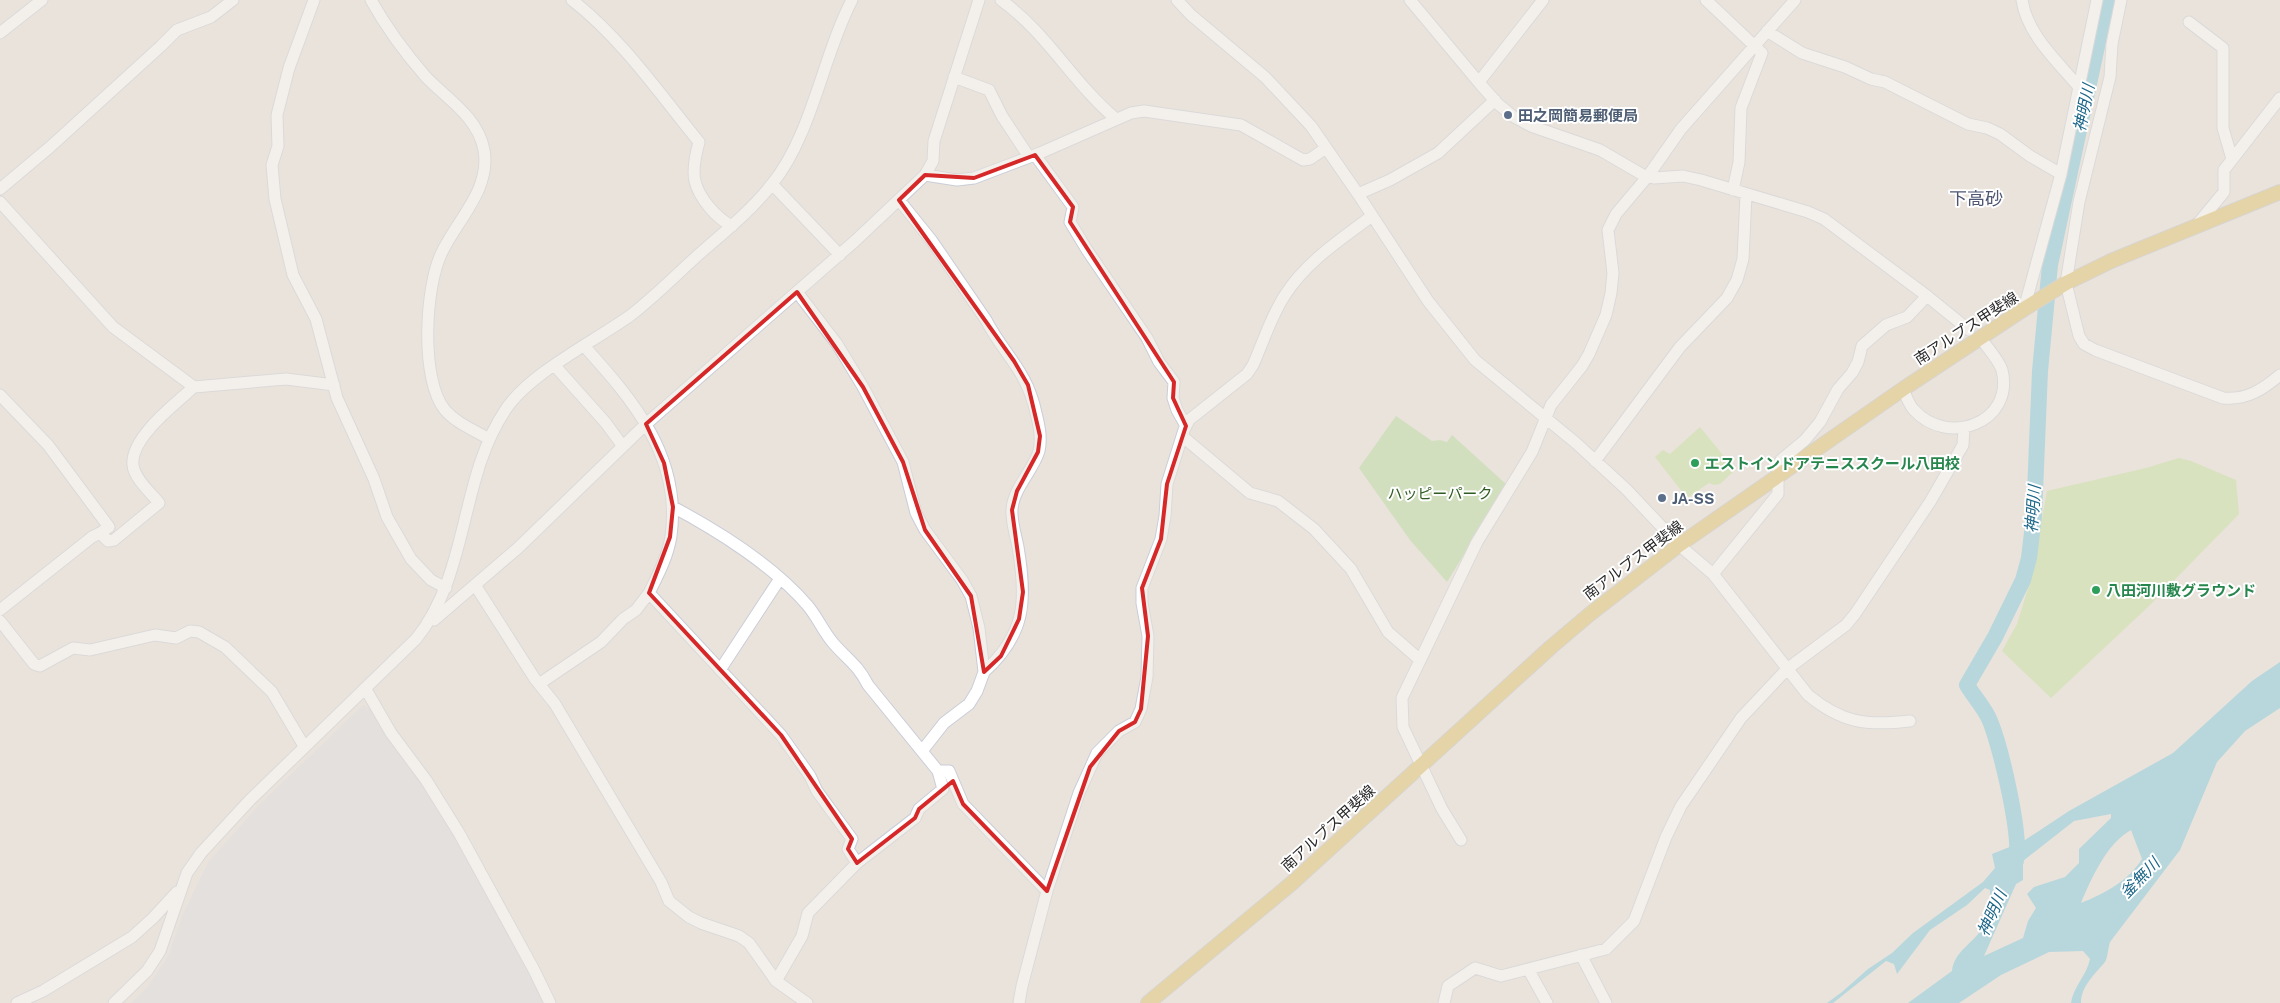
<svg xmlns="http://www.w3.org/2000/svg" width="2280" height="1003" font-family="'Public Sans','Noto Sans JP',sans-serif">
<rect width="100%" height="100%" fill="#e9e3db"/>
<path fill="#dddbe2" d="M 363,705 L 374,710 L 386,737 L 420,780 L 452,827 L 548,1003 L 131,1003 L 148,986 L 168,956 L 183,914 L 208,862 L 261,803 Z"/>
<path fill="#b4d99e" d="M 1396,416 L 1432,441 L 1440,440 L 1447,442 L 1452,435 L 1507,485 L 1447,582 L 1410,540 L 1359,468 Z"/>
<path fill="#c4e09b" d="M 1700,427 L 1735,470 L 1720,484 L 1714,485 L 1709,483 L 1687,498 L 1655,457 L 1663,450 L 1670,454 Z
M 2179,458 L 2191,461 L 2236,480 L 2239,514 L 2150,605 L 2051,698 L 2002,651 L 2017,624 L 2032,576 L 2047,491 L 2146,468 Z"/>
<path fill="#7ac7df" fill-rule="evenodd" d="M 2280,662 L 2280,708 L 2245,731 L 2217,762 L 2180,850 L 2110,942 C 2108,948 2108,957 2105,962 C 2095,974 2081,986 2081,1003 L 2071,1003 C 2073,987 2087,975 2090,959 L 2083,951 L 2049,952 L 2001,975 L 1959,1003 L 1908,1003 L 1952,971 C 1954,952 1972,944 1982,929 C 1989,917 1990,904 1990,890 L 1985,888 L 1967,905 L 1930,930 L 1897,974 L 1894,964 L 1886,961 L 1833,1003 L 1827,1003 L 1842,992 L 1868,969 L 1892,953 L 1913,933 L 1983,882 L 1995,868 L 1992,854 L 2022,842 L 2069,811 L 2173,753 L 2252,681 ZM 2111,814 L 2111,818 L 2079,849 L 2079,863 L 2065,877 L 2034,887 L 2027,894 L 2036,908 L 2028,921 L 2023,938 L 1984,956 L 2016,884 L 2023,880 L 2023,861 L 2074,821 ZM 2131,830 L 2142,859 C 2128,881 2106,893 2081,903 C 2091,879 2107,843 2131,830 Z"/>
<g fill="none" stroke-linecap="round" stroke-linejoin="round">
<path stroke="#7ac7df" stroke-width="16" d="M 2015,864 C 2024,842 2000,745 1990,721 C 1985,708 1974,697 1967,685 L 1995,637 L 2023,580 L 2029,558 L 2034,516 L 2040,371 L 2050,265 L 2107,0"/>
<defs>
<path id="minor" d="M 314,0 L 289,68 L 277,115 L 278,146 L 272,165 L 275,199 L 293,275 L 316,319 L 337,398 L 374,479 L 387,517 L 411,559 L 431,580 L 446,588
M 371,0 C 386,27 406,54 426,77 C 447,99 478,117 484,150 C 491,189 458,219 442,252 C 425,286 420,380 445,410 C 456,423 474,430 489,439
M 572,0 C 622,39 659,93 699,142 C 696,153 692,169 695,181 C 699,198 716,218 732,226
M 1001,0 C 1047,33 1073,83 1116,119
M 1177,0 L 1191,15 L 1265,77 L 1311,126 L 1358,194 L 1428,301 L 1475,360 L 1576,443 L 1626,489 L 1679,545 L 1713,574 L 1808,695 C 1842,723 1866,726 1910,721
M 1410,0 L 1481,85 L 1498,104 L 1514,117 L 1531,126 L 1600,150 L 1643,175 L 1654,178 L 1683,176 L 1701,180 L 1808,212 L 1824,219 L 1927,296 L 1969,330
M 1706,0 L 1762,53 L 1741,108 L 1739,162 L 1733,190
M 2022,0 C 2027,34 2056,60 2078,86
M 2121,0 L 2112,44 L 2110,77 L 2079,202 L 2066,283 L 2079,336 L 2084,344 L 2095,350 L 2223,398 C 2247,400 2262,390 2280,375
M 2189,22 L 2223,48 L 2223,128 L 2232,159
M 1767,31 L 1802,53 L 1845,67 L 1871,79 L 1885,82 L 1968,124 L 1987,128 L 2000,134 L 2030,156 L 2061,174
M 0,33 L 42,0
M 954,77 L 989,90 L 1002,116 L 1029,157
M 1479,82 L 1543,0
M 1035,155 L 1073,207 L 1070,222 L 1087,250 L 1147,338 L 1159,362 L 1174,382 L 1173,398 L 1177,410 L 1186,426
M 925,175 L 957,180 L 974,178 L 1040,153 L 1131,113 L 1144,111 L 1241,125 L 1303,160 L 1310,159 L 1326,148
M 772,184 L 840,255
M 0,189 L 50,147 L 161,46 L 177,30 L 211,17 L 233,0
M 1358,194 L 1390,180 L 1438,153 L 1495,100
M 899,200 L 932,241 L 986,320 C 1004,355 1027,370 1036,413 C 1039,425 1042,438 1039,451 C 1033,471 1014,487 1012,509 C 1011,521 1016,536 1018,547 C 1027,600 1026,634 984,672
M 0,202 L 113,327 L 194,387 L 286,379 L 334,385
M 2196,226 L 2224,192 L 2224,170 L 2280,98
M 797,292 L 837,344 L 863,387 L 903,462 L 916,513 L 925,530 L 962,580 L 971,596 L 979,628 L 984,672 L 977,691 L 969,704 L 944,723 L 922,751
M 2024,309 L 2061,174 L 2097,0
M 584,346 C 633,400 682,457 671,536 C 668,556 658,575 649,593 L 781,735 L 810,776 L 817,791 L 852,839 L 848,849 L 857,863
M 555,366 L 605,422 L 622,445
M 1903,389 C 1906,396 1909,405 1914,410 C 1947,447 2015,423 2002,370 C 1999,361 1991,352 1985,344
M 0,395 L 48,445 L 109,527 L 100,533
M 1182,436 L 1250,493 L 1278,501 L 1314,529 L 1351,569 L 1388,632 L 1419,659
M 1595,461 L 1680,347 L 1727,298 L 1737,280 L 1743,259 L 1746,195
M 673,507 C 718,531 775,567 808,606 C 818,618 824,633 834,644 C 848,660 858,665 868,685 L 938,771 L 943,789 L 919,809 L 915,818 L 857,863 L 808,913 L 802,936 L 776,981
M 1713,574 L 1778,494 L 1778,466 L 1781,460 L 1805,440 L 1820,422 L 1838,389 L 1852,373 L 1858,362 L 1862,346 L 1886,325 L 1907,317 L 1927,296
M 475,585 L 535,679 L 555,704 L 661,882 L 669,901 L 689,917 L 701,923 L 739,936 L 749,943 L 776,981 L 807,1003
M 0,610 L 92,537 L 100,533 L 108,541 L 114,540 L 159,503 C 151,493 134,478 133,465 C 130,438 176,403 194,387
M 434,620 L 518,548 L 646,424 L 855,241 L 925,175 L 933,161 L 934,141 L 979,0
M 0,621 L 34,664 L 40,666 L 73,648 L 90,650 L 155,635 L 176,638 L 190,631 L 199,632 L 225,647 L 272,692 L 304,746
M 720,670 L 779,580
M 539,684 L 601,642 L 623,619 L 636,610 L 649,593
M 365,688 L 391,733 L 426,780 L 459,833 L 534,970 L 550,1003
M 938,771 L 949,771 L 963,804 L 1047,891
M 1461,840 L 1442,809 L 1403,727 L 1402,698 L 1477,542 L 1532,452 L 1551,405 L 1582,366 L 1589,354 L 1606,315 L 1611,293 L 1613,273 L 1608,230 L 1616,214 L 1648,176 L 1681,129 L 1795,0
M 1581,955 L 1606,1003
M 1528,969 L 1547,1003
M 17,1003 L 43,991 L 132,937 L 153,918 L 177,892
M 114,1003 L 147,971 L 160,951 L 187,873 L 201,853 L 249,801 L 416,639 C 470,572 459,478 506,409 C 530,373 595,341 631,315 C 654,297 675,276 697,256 C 723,233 751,211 772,184 C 812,135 823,55 852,0
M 1019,1003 L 1022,986 L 1047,891 L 1079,793 L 1097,753 L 1119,731 L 1135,722 L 1141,709 L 1147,677 L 1148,636 L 1142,603 L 1142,588 L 1161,539 L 1165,516 L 1167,484 L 1184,430 L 1189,420 L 1247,374 L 1253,365 C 1263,343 1271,316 1285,295 C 1306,262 1341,239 1372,216
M 1444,1003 L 1448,986 L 1475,968 L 1501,976 L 1606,949 L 1634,921 L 1666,837 L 1681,806 L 1741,718 L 1787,669 L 1846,625 L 1855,614 L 1930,502 L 1963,445 L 1964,428"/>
<path id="major" d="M 1148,1003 L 1292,883 L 1551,647 L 1590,614 L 1679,545 L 1903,389 L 2024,309 L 2066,283 L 2111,261 L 2280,192"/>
</defs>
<use href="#minor" stroke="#cacdd8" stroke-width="13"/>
<use href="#major" stroke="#c3c3c3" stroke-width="16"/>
<use href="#minor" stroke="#fff" stroke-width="11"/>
<use href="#major" stroke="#dfc16a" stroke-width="14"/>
</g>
<path d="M0 0H2280V1003H0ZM 1035,155 L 1073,207 L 1070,222 L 1174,382 L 1173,398 L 1186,426 L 1167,484 L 1161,539 L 1142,588 L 1148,636 L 1141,709 L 1135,722 L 1119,731 L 1090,767 L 1047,891 L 963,804 L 953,781 L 919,809 L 915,818 L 857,863 L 848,849 L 852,839 L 781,735 L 649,593 L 670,537 L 673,507 L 664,463 L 646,424 L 797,292 L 863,387 L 903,462 L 925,530 L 971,596 L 984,672 L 1001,656 L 1019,619 L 1023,592 L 1012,510 L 1017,491 L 1038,452 L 1040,436 L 1028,385 L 1014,361 L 899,200 L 925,175 L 974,178 Z" fill="#e9e3db" fill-opacity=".55" fill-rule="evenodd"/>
<path fill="none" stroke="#d62828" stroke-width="4" stroke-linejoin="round" d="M 1035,155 L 1073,207 L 1070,222 L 1174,382 L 1173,398 L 1186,426 L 1167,484 L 1161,539 L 1142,588 L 1148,636 L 1141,709 L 1135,722 L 1119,731 L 1090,767 L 1047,891 L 963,804 L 953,781 L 919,809 L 915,818 L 857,863 L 848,849 L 852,839 L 781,735 L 649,593 L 670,537 L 673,507 L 664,463 L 646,424 L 797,292 L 863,387 L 903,462 L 925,530 L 971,596 L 984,672 L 1001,656 L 1019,619 L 1023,592 L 1012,510 L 1017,491 L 1038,452 L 1040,436 L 1028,385 L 1014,361 L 899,200 L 925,175 L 974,178 Z"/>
<g fill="#5c6f8a" stroke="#fff" stroke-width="2">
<circle cx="1508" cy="115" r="5"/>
<circle cx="1662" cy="498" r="5"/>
</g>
<g fill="#2e9e5b" stroke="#fff" stroke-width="2">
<circle cx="1695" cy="463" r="5"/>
<circle cx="2096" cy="590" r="5"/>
</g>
<g text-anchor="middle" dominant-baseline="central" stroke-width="4" stroke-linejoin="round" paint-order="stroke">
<g font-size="15" font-weight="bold" fill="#4e5e75" stroke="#fff" text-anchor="start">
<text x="1518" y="115">田之岡簡易郵便局</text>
<text x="1672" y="498">JA-SS</text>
</g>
<g font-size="15" fill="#282828" stroke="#fff">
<text transform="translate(1966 328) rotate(-33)">南アルプス甲斐線</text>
<text transform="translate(1633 560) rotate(-37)">南アルプス甲斐線</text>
<text transform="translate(1328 828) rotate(-42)">南アルプス甲斐線</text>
</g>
<g font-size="15" font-weight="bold" fill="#27864d" stroke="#fff" text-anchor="start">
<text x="1705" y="463">エストインドアテニススクール八田校</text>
<text x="2106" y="590">八田河川敷グラウンド</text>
</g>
<g font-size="15" fill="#2f5c22" stroke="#fff">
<text x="1440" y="493">ハッピーパーク</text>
</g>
<g font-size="16" font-style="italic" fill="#1c6688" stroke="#fff">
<text transform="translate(2084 108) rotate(-78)">神明川</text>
<text transform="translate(2033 509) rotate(-86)">神明川</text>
<text transform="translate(2140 878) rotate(-46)">釜無川</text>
<text transform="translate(1992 913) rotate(-66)">神明川</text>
</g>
<g font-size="18" fill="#4e5673" stroke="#fff">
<text x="1976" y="198">下高砂</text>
</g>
</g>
</svg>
